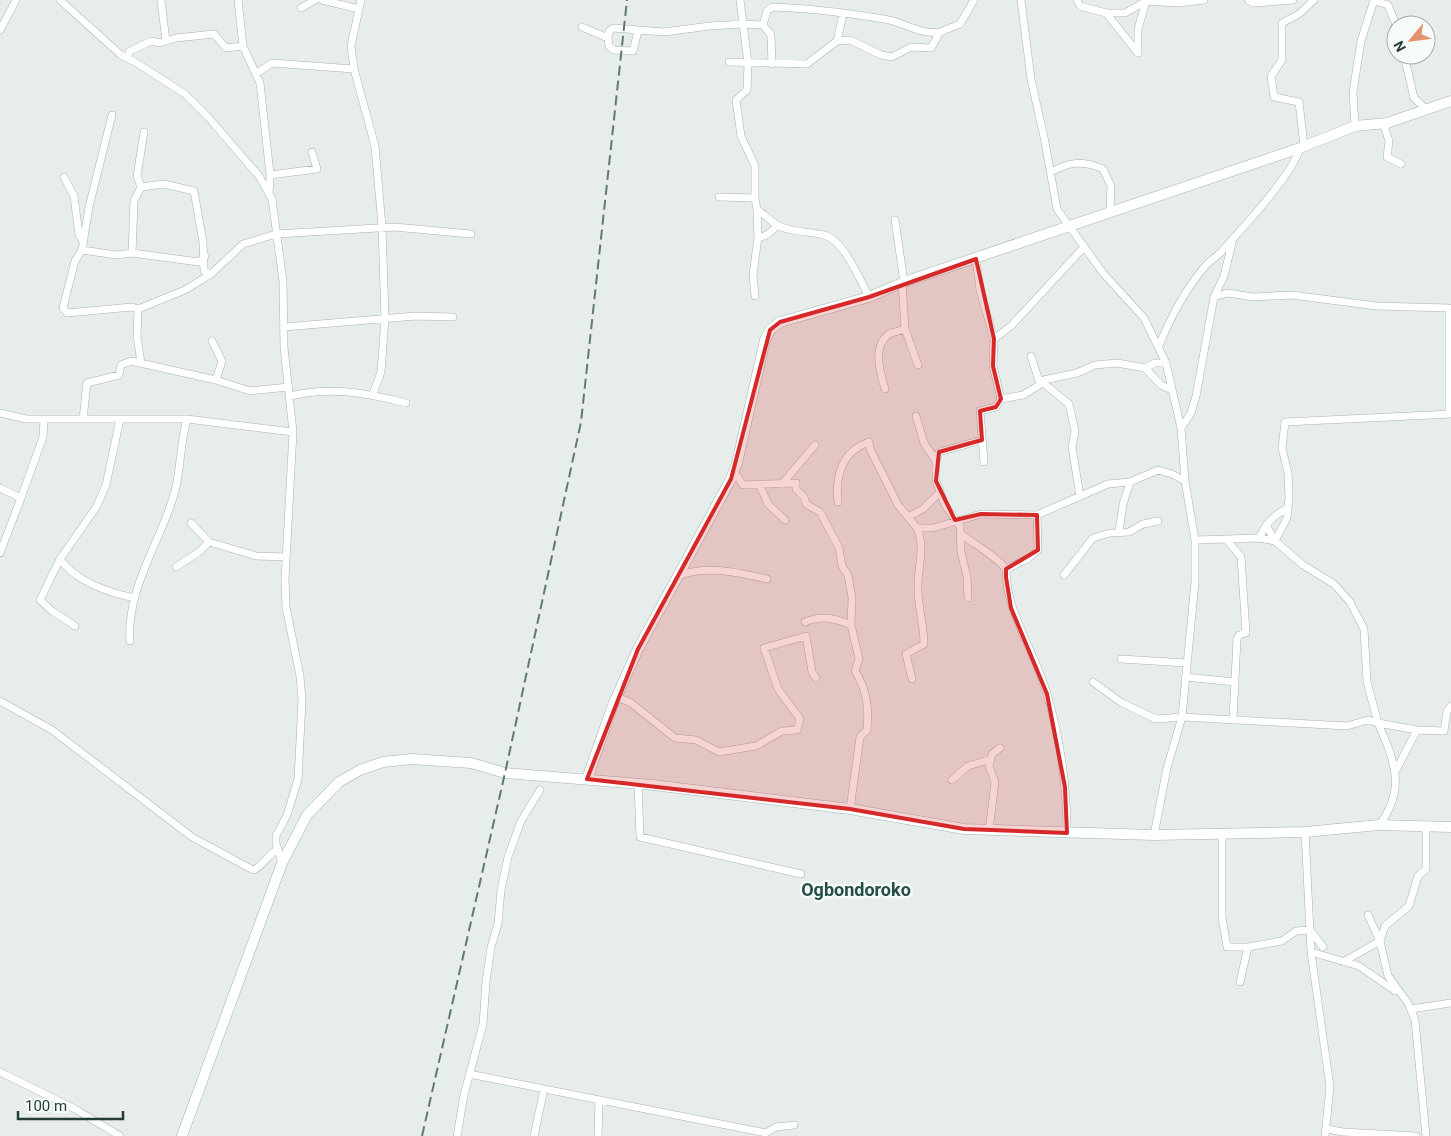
<svg xmlns="http://www.w3.org/2000/svg" width="1451" height="1136" font-family="Roboto,sans-serif">
<rect width="100%" height="100%" fill="#e6edea"/>
<g fill="none" stroke-linecap="round" stroke-linejoin="round">
<defs>
<path id="street" d="M 60,0 L 121,55 L 135,62 L 185,94 L 208,117 L 259,176 L 272,199 L 283,281 L 284,347 L 293,432 L 285,580 L 286,607 L 300,676 L 302,701 L 298,779 L 287,815 L 276,836 L 276,843 L 282,863
M 161,0 L 166,41
M 238,0 L 243,46
M 322,0 L 359,9
M 361,0 L 351,46 L 354,69 L 375,146 L 382,226 L 385,318 L 381,372 L 373,394
M 740,0 L 748,63 L 747,90 L 736,100 L 741,136 L 755,166 L 755,198
M 1021,0 L 1031,79 L 1045,142 L 1057,209 L 1103,273 L 1144,318 L 1166,363 L 1181,428 L 1185,481 L 1195,540 L 1195,582 L 1182,717 L 1167,768 L 1154,835
M 1077,0 L 1080,6 L 1106,13 L 1125,13 L 1146,1 L 1178,3 L 1204,0
M 1248,0 L 1254,3 L 1293,0
M 1374,1 L 1388,5 L 1396,25
M 301,8 L 315,0
M 1106,13 L 1138,53
M 763,25 L 771,35 L 772,64
M 582,27 L 608,38 L 609,31 L 613,28 L 664,32 L 710,26 L 743,24 L 763,25 L 767,11 L 772,7 C 809,8 847,13 884,19 C 904,22 920,35 940,32
M 0,30 L 16,0
M 608,38 L 609,46 L 614,50 L 633,51 L 638,31
M 837,41 L 850,40 L 881,55 L 892,57 L 911,47 L 931,48 L 940,32 L 960,24 L 974,0
M 1138,53 L 1138,29 L 1146,1
M 1404,55 L 1414,98 L 1426,109
M 127,58 L 130,51 L 151,41 L 160,43 L 176,38 L 214,34 L 226,48 L 243,46 L 260,83 L 270,174 L 269,194
M 729,62 L 807,64 L 837,41 L 843,14
M 257,73 L 272,63 L 354,69
M 1383,123 L 1389,141 L 1387,157 L 1401,164
M 1355,126 L 1353,92 L 1361,41 L 1374,0
M 144,132 L 137,176 L 141,187 L 164,184 L 194,191 L 203,242 L 204,271 L 211,274
M 1304,146 L 1299,102 L 1274,97 L 1271,76 L 1282,60 L 1282,23 L 1299,14 L 1314,0
M 1051,172 C 1069,162 1083,160 1103,169 L 1111,186 L 1110,211
M 270,175 L 317,169 L 312,152
M 64,177 L 74,196 L 79,235 L 83,241
M 141,187 L 134,201 L 132,253 L 199,262 L 205,256
M 719,197 L 755,198 L 757,210 C 765,214 771,222 779,226 C 793,233 809,231 824,235 C 844,240 860,280 869,297
M 757,210 L 758,237
M 895,220 L 904,282
M 82,250 L 89,207 L 112,115
M 132,253 L 116,255 L 82,250 L 75,261 L 63,308 L 67,313 L 132,307 L 138,309
M 976,259 L 980,290 L 994,339
M 902,283 L 905,329 L 918,365
M 755,296 L 753,275 L 758,237 C 766,237 772,232 777,225
M 1214,297 L 1228,293 L 1253,297 L 1292,295 L 1376,306 L 1449,308 L 1449,414
M 284,327 L 416,316 L 453,317
M 212,341 L 222,361 L 216,380 L 250,391 L 289,387
M 1159,346 C 1171,316 1186,288 1207,264 C 1212,259 1218,256 1222,251 C 1242,229 1293,174 1300,148
M 1031,356 L 1039,381 L 1077,373 L 1095,365 L 1117,363 L 1145,368 L 1155,363 L 1166,363
M 141,363 L 137,336 L 138,309 L 185,290 L 211,274 L 243,244 L 276,234 L 394,227 L 471,234
M 1145,368 L 1161,385 L 1172,390
M 1039,381 L 1041,384 L 1023,395 L 1001,399 L 993,366 L 994,339 L 1011,326 L 1084,247
M 1043,381 L 1047,386 L 1069,404 L 1075,431 L 1072,447 L 1080,496
M 885,389 C 880,373 872,346 889,334 C 893,332 900,331 905,329
M 290,396 C 330,386 367,393 406,403
M 0,413 L 26,419 L 187,419 L 293,432
M 916,416 L 924,443 L 936,461 L 936,481 L 945,505 L 960,526 L 961,552 L 967,577 L 968,598
M 83,419 L 87,383 L 119,375 L 121,365 L 131,361 L 216,380
M 1181,428 L 1191,413 L 1196,396 L 1214,297 L 1224,276 L 1233,239
M 936,461 L 939,452 L 982,440
M 984,462 L 980,411 L 996,407 L 1001,399
M 731,479 L 738,477 L 743,485 L 796,483 L 796,489 L 804,497 L 806,504 L 820,512 L 839,548 L 842,566 L 848,575 L 852,598 L 851,625 L 859,659 L 855,671 C 867,690 869,708 867,730 L 860,737 L 850,809
M 782,484 L 815,445
M 760,486 L 768,504 L 785,520
M 0,488 L 21,498 L 0,553
M 21,498 L 43,437 L 44,419
M 838,502 C 835,476 842,451 869,442 L 870,449 L 898,505 L 917,528
M 1037,515 L 1038,550 L 1029,558 L 1006,569 C 1006,614 1035,651 1047,694 C 1060,738 1067,788 1067,833
M 908,517 L 923,509 L 940,492
M 191,523 L 209,542 L 256,556 L 286,557
M 1266,525 L 1275,541
M 1119,532 L 1123,504 L 1130,482
M 961,534 C 976,546 994,554 1006,569
M 1259,538 C 1266,524 1273,515 1288,508
M 1226,539 L 1241,557 L 1246,633 L 1239,635 L 1237,639 L 1233,719
M 1195,540 L 1259,538 L 1275,541 L 1303,565 L 1334,584 L 1350,602 L 1364,629 L 1367,682 L 1378,723 L 1417,730
M 1275,541 L 1287,518 L 1289,498 L 1288,473 L 1282,448 L 1285,422 L 1451,414
M 60,559 C 75,581 109,593 135,598
M 176,567 L 199,552 L 209,542
M 1064,575 L 1093,538 L 1110,533 L 1129,532 L 1143,524 L 1158,521
M 678,576 C 707,565 737,572 767,579
M 805,622 C 822,615 834,618 851,625
M 75,626 L 52,611 L 40,600 L 60,559 L 97,506 L 106,485 L 120,419
M 130,641 C 126,588 162,540 175,491 C 181,467 180,444 187,419
M 1121,659 L 1186,663
M 1185,677 L 1235,682
M 912,679 L 906,654 L 924,644 C 924,625 918,608 918,589 C 917,569 926,548 917,528 L 933,528 L 981,514 L 1037,515 L 1108,484 L 1130,482 L 1158,470 L 1172,474 L 1185,481
M 1093,682 L 1122,703 L 1156,719 L 1182,717 L 1347,726 L 1368,720 L 1378,723 C 1394,760 1407,789 1379,825
M 617,697 L 631,703 L 675,738 L 696,740 L 719,752 L 756,746 L 782,731 L 797,730 L 800,719 L 778,689 L 764,648 L 806,636 L 812,672 L 816,678
M 0,701 L 52,730 L 192,837 L 253,870 C 264,866 267,855 277,850
M 1396,770 L 1417,730 L 1444,731 L 1447,711 L 1451,706
M 952,780 L 968,766 L 991,759
M 638,784 L 640,837 L 801,874
M 989,830 L 995,782 L 989,766 L 992,754 L 1000,748
M 1305,832 L 1311,952 L 1330,1087 L 1325,1136
M 1222,834 L 1222,917 L 1227,947 L 1248,947
M 1368,915 L 1380,941 L 1388,976 L 1408,1003 L 1415,1020 L 1426,1136
M 1311,952 L 1359,966 L 1395,991
M 1343,962 L 1380,941 L 1385,926 L 1409,906 L 1418,876 L 1426,869 L 1426,826
M 1240,982 L 1248,947 L 1282,941 L 1296,931 L 1310,930 L 1323,947
M 1411,1009 L 1451,1003
M 0,1072 L 75,1109 L 120,1136
M 469,1074 L 766,1133 L 776,1127 L 794,1125
M 1327,1129 L 1343,1132 L 1416,1136
M 457,1136 L 464,1095 L 483,1024 L 486,982 L 491,947 L 498,924 L 501,890 L 508,857 L 521,821 L 540,790
M 534,1136 L 544,1089
M 598,1136 L 599,1100"/>
<path id="secondary" d="M 587,779 L 613,705 L 638,649 L 731,479 L 737,463 L 765,340 L 770,330 L 780,322 L 869,297 L 904,282 L 1300,148 L 1355,126 L 1387,123 L 1451,101
M 182,1136 L 282,863 L 307,815 L 339,782 L 360,770 L 383,762 L 412,759 L 471,763 L 505,773 L 653,785 L 850,809 L 964,829 L 1154,835 L 1305,832 L 1379,825 L 1451,827"/>
</defs>
<use href="#street" stroke="#a9b5b1" stroke-width="8"/>
<use href="#secondary" stroke="#a2b5b0" stroke-width="11"/>
<use href="#street" stroke="#fff" stroke-width="7"/>
<use href="#secondary" stroke="#fff" stroke-width="10"/>
<path stroke="#617974" stroke-width="2" stroke-dasharray="10 5" stroke-linecap="butt" d="M 422,1136 L 505,773 L 581,422 L 627,0"/>
</g>
<path fill="#d62828" fill-opacity="0.2" stroke="#d62828" stroke-width="4" stroke-linejoin="round" d="M 976,259 L 994,339 L 993,366 L 1001,399 L 996,407 L 980,411 L 982,440 L 939,452 L 936,481 L 955,520 L 981,514 L 1037,515 L 1038,550 L 1006,569 L 1006,577 L 1011,608 L 1047,694 L 1065,787 L 1067,833 L 964,829 L 850,809 L 587,779 L 638,649 L 731,479 L 770,330 L 780,322 L 869,297 Z"/>
<g text-anchor="middle" dominant-baseline="central" stroke-width="5" stroke-linejoin="round" paint-order="stroke">
<g font-size="18" font-weight="bold" fill="#244e47" stroke="#f6faf8">
<text x="856" y="889">Ogbondoroko</text>
</g>
</g>
<g transform="translate(1411 40) rotate(241)"><circle r="24" fill="#f6faf8" stroke="#a3afac"/>
<path d="M0-4L9 19L0 12L-9 19Z" fill="#e4946d"/>
<text y="-8" font-size="14" font-weight="bold" text-anchor="middle" fill="#263e39">N</text>
</g>
<path d="M18 1111v8h105v-8" fill="none" stroke="#263e39" stroke-width="2.5"/>
<text x="25" y="1111" font-size="15" fill="#263e39" stroke="#f6faf8" stroke-width="4" paint-order="stroke">100 m</text>
</svg>
